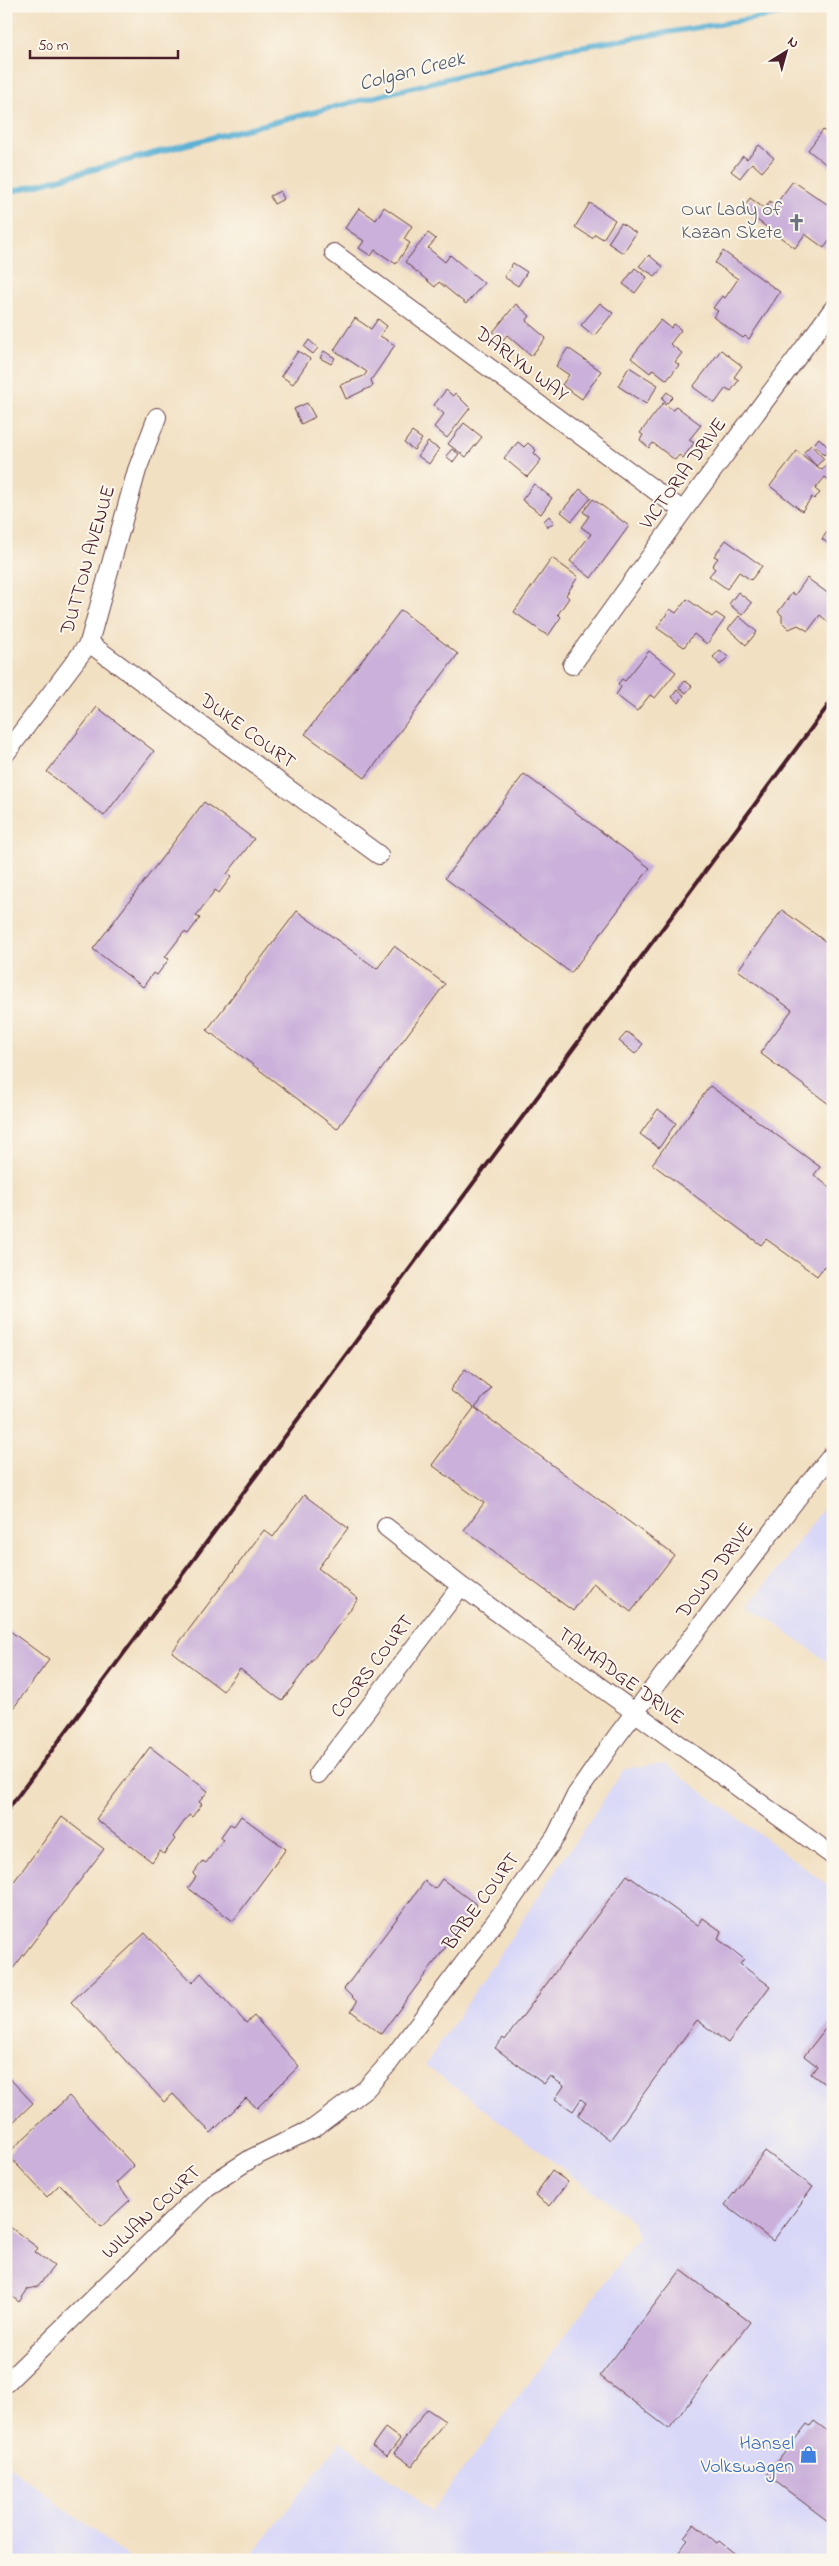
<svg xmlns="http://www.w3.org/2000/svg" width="839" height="2566" font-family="'Indie Flower',sans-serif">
<rect width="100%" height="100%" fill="#fbf7ec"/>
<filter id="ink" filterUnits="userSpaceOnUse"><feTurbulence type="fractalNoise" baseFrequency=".02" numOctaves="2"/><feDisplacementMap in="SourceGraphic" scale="10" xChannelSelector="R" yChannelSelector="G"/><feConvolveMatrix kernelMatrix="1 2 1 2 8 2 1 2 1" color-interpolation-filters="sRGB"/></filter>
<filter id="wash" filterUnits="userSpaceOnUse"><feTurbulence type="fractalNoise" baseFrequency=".0096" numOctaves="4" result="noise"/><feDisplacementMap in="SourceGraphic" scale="20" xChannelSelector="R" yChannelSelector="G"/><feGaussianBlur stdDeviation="1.12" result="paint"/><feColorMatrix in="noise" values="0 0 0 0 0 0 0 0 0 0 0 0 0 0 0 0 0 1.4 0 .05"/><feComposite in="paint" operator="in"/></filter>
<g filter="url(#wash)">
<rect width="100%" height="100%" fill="#f2e0c2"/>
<path fill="#d8d7f8" d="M 833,1496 L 833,1666 L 750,1605 Z
M 665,1764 L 833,1889 L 833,2560 L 249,2560 L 340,2441 L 432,2511 L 638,2238 L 632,2221 L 425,2065 L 624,1769 Z
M 6,2464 L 132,2560 L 6,2560 Z"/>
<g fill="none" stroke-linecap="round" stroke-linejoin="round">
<path stroke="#56afd3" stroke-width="5.5" d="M 6,193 L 218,136 L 565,49 L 831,6"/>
</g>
<g id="blocks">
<path fill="#cab0da" d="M 823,130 L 833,137 L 833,170 L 808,150 Z
M 759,145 L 774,158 L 762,172 L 752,163 L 740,178 L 731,171 L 743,156 L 747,159 Z
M 793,181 L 833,208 L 833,236 L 824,248 L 805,234 L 795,248 L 742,209 L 750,198 L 765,209 L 770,201 L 775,205 Z
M 280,191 L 284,199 L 274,204 L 270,196 Z
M 590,203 L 615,220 L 603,239 L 595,234 L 592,238 L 575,227 Z
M 384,207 L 412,226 L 404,239 L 410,243 L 396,264 L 375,250 L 371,256 L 359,248 L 364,241 L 345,228 L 359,208 L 376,220 Z
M 621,223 L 636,233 L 623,253 L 608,243 Z
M 428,233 L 436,239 L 428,248 L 445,262 L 450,255 L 484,283 L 466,304 L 439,282 L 435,287 L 405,262 Z
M 723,251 L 780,292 L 749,339 L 745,336 L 743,338 L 713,317 L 718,311 L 713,308 L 722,296 L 725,298 L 738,279 L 715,263 Z
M 649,255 L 663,267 L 655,276 L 639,266 Z
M 513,263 L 527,272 L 518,286 L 504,277 Z
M 635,268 L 647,277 L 635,293 L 623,284 Z
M 600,303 L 613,313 L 594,336 L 581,325 Z
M 516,304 L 530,316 L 526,321 L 546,338 L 531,356 L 507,335 L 503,340 L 493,332 Z
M 355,318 L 371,329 L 378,319 L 387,326 L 380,336 L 395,345 L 371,380 L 373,386 L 346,399 L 340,385 L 364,376 L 367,372 L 334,350 Z
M 661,320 L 671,328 L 674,324 L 681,330 L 670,344 L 682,353 L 675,362 L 679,365 L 667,380 L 653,369 L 650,373 L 631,358 Z
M 309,340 L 318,348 L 313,354 L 304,347 Z
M 568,348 L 601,371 L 582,399 L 562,385 L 569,375 L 556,366 Z
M 721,350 L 742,366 L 734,377 L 739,380 L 731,391 L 726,388 L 715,403 L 693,387 Z
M 298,351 L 310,359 L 293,384 L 281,376 Z
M 324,351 L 335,358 L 331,364 L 320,358 Z
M 629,367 L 658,385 L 646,404 L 618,386 Z
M 446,390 L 453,396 L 455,393 L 470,408 L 447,438 L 434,427 L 444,414 L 434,405 Z
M 667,392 L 673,397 L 667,403 L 662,398 Z
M 307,403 L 315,417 L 301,424 L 294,409 Z
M 663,403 L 673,410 L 676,406 L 701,425 L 689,440 L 694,443 L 683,458 L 679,455 L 675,460 L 653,443 L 649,448 L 640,440 L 643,435 L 640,433 Z
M 464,423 L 482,437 L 466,457 L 448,444 Z
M 412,432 L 422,439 L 414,450 L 404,443 Z
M 819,438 L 830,449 L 824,455 L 814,444 Z
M 428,442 L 439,449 L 429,464 L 418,456 Z
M 518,442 L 524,447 L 528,443 L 536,450 L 534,453 L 541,460 L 527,477 L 504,458 Z
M 811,445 L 824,459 L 816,466 L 804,452 Z
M 452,449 L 459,454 L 453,462 L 446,456 Z
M 797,451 L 822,470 L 831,459 L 833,461 L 833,483 L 825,477 L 815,489 L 820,493 L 814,499 L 812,497 L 802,511 L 770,486 Z
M 534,484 L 552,498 L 541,514 L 522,500 Z
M 580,489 L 591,498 L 572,521 L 561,512 Z
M 593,499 L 629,526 L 591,578 L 570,561 L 591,534 L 581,527 L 589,516 L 583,512 Z
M 549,516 L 554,522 L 548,527 L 544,521 Z
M 833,524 L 833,547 L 822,539 Z
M 726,540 L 762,566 L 751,580 L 739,572 L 727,589 L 709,576 L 715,569 L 712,566 L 718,558 L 714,556 Z
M 552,558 L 578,577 L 566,595 L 569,598 L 558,614 L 561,617 L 548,636 L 514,612 Z
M 807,578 L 833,597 L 833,626 L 820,615 L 808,631 L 798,625 L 789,629 L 782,622 L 782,615 L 778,612 L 792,593 L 795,595 Z
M 738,592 L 752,603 L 742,615 L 729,604 Z
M 687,599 L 712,617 L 716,613 L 725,619 L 707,644 L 694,634 L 684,647 L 657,628 L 670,609 L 676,613 Z
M 401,610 L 458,654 L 365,778 L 305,734 Z
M 739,616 L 757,632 L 746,645 L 728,629 Z
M 720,650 L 728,657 L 720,665 L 713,657 Z
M 649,651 L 676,672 L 655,698 L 650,695 L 637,711 L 616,695 L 621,687 L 618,684 L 622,679 L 625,681 Z
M 685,681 L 692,686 L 686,693 L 679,688 Z
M 677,690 L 684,695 L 679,703 L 672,697 Z
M 97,707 L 154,751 L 104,816 L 47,772 Z
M 524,774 L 650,868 L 571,973 L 445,878 Z
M 204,802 L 254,839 L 227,874 L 231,877 L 219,893 L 215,890 L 196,916 L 200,918 L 188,934 L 184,932 L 165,957 L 169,959 L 157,975 L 153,973 L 143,987 L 93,949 Z
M 782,910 L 833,947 L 833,1107 L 760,1053 L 792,1010 L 738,970 Z
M 297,911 L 377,969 L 394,946 L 445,984 L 337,1129 L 207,1030 Z
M 627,1032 L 643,1044 L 635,1054 L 619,1041 Z
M 710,1086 L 820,1167 L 814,1175 L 833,1190 L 833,1255 L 817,1276 L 766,1239 L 761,1245 L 652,1164 Z
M 658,1109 L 676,1123 L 659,1148 L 640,1134 Z
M 465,1369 L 491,1388 L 475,1408 L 674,1555 L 631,1612 L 593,1583 L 573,1611 L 464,1530 L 484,1503 L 432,1465 L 474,1408 L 450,1390 Z
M 304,1495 L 348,1528 L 318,1568 L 358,1599 L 282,1701 L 240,1669 L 223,1691 L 172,1652 L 264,1530 L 273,1537 Z
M 6,1628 L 49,1660 L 6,1718 Z
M 150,1747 L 208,1791 L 199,1802 L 202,1804 L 192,1817 L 189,1815 L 173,1837 L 175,1839 L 164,1854 L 160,1851 L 152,1862 L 96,1819 Z
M 241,1816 L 286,1849 L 233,1921 L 188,1888 L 196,1877 L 193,1874 L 203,1861 L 206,1863 L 223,1840 L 220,1838 L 230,1824 L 234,1826 Z
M 62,1817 L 104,1849 L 12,1970 L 6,1965 L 6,1892 Z
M 627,1875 L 698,1926 L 703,1918 L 721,1931 L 718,1939 L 744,1959 L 740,1964 L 770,1986 L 728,2043 L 697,2020 L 610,2140 L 578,2115 L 586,2103 L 581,2099 L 573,2111 L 555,2099 L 564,2086 L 550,2076 L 544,2084 L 495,2048 L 503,2038 L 505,2040 Z
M 442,1879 L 477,1905 L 381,2034 L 351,2011 L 357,2002 L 344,1989 L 425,1881 L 435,1889 Z
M 145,1933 L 192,1983 L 201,1973 L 246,2023 L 254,2016 L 299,2066 L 257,2108 L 246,2098 L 211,2133 L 173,2094 L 164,2102 L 71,2002 Z
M 833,2019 L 833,2090 L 811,2074 L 817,2066 L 804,2056 Z
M 10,2079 L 33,2103 L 6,2129 L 6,2083 Z
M 69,2096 L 134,2166 L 116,2183 L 130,2200 L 101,2227 L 60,2184 L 47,2197 L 7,2154 Z
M 765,2151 L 813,2187 L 773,2241 L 725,2205 Z
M 552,2171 L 568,2182 L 550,2206 L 535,2195 Z
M 6,2224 L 38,2248 L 35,2252 L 54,2266 L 37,2287 L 28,2289 L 19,2302 L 6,2292 Z
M 681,2270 L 750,2322 L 669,2429 L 600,2376 Z
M 427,2409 L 445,2421 L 412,2466 L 394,2453 Z
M 814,2421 L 833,2435 L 833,2525 L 767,2475 L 807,2424 L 810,2426 Z
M 385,2428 L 400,2439 L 387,2456 L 372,2446 Z
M 694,2524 L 717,2543 L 719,2541 L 743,2560 L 673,2560 L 688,2540 L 684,2537 Z"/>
</g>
</g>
<g filter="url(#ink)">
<use href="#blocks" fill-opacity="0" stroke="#633c42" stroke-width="1"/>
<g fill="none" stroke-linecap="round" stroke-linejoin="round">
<defs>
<path id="minor" d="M 334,253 L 683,511
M 89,643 L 379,855
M 572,665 L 683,511 L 833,309
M 6,753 L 89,643 L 137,470 L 157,417
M 386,1527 L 461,1586 L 833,1856
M 318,1774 L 461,1586
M 6,2383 L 207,2187 L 252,2158 L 314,2128 L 366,2089 L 388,2064 L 510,1902 L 556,1836 L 576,1795 L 617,1736 L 801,1493 L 833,1454"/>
</defs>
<use href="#minor" stroke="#633c42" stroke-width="20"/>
<use href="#minor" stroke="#fff" stroke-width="18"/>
<path stroke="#4a1f2b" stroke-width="4" d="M 6,1812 L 833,699"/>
</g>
</g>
<defs>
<symbol id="church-bare" viewBox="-9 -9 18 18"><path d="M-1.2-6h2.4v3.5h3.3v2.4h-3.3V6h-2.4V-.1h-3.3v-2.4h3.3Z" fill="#6b7280" stroke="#fbf7ec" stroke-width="2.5" paint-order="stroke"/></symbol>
<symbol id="shop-bare" viewBox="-9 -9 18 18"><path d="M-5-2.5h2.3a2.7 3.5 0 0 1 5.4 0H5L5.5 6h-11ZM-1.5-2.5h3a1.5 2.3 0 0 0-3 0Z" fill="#3f7fe0" stroke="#fbf7ec" stroke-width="2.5" paint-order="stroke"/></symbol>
</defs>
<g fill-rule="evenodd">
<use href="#church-bare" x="784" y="210" width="25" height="25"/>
<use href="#shop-bare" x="796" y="2442" width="25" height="25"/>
</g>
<g text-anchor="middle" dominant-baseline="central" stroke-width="4" stroke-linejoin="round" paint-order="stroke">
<g font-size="20" fill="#5b616d" stroke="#fbf7ec" text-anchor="end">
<text x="782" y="210">Our Lady of<tspan x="782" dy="23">Kazan Skete</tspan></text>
</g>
<g font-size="20" fill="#4a1f2b" stroke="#fbf7ec">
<text transform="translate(521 365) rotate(37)">DARLYN WAY</text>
<text transform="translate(684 474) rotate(-54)">VICTORIA DRIVE</text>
<text transform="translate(89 560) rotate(-74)">DUTTON AVENUE</text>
<text transform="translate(247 732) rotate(36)">DUKE COURT</text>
<text transform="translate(716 1571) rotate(-53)">DOWD DRIVE</text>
<text transform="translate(373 1667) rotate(-53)">COORS COURT</text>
<text transform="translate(620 1677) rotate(36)">TALMADGE DRIVE</text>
<text transform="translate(482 1902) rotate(-54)">BABE COURT</text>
<text transform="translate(152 2213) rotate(-43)">WILJAN COURT</text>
</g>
<g font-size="20" fill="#366cbe" stroke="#fbf7ec" text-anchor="end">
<text x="794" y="2444">Hansel<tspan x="794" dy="23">Volkswagen</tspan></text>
</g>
<g font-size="21" font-style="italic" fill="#4f596e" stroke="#fbf7ec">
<text transform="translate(412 72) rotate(-14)">Colgan Creek</text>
</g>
</g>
<rect width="839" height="2566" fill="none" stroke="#fbf7ec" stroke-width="25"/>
<g transform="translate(786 52) rotate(37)" stroke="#fbf7ec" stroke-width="4" paint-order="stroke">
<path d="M0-4L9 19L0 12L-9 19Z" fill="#4a1f2b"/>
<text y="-8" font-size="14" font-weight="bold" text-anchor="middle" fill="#4a1f2b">N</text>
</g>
<path d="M30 50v8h148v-8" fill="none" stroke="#4a1f2b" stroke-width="2.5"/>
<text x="38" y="50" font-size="15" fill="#4a1f2b" stroke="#fbf7ec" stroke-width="4" paint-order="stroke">50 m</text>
</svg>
